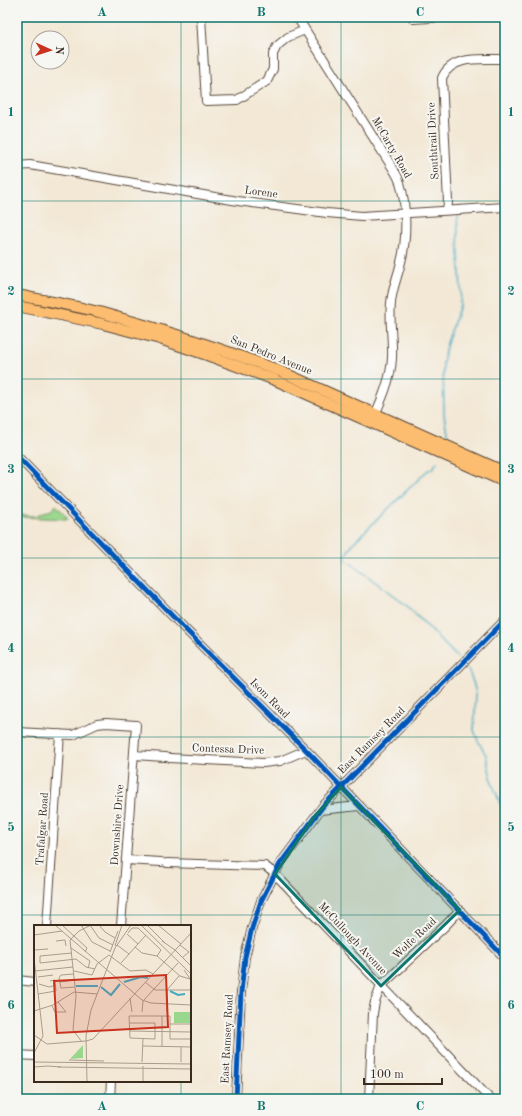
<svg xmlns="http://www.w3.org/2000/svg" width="522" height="1116" font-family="'Old Standard TT',serif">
<rect width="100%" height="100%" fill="#f6f6f2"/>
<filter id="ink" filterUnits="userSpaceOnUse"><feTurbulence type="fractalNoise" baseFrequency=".025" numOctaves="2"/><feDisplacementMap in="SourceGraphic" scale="8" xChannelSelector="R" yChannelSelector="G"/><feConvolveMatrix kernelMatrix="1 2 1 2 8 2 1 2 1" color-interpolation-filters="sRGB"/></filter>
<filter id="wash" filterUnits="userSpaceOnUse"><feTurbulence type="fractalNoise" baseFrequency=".012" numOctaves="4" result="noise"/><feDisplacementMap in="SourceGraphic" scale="16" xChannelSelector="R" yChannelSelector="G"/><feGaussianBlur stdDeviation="0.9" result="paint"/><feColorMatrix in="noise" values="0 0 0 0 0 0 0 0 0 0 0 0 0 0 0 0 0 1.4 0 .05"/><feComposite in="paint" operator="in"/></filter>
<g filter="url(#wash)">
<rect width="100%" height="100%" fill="#f3e8d5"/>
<path fill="#99d78d" stroke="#6a8056" d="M 56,505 L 68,518 L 66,519 L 17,517 L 17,515 L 39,516 L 40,513 L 52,510 Z"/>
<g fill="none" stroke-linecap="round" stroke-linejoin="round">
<path stroke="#45abc4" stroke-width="1.5" d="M 448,438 L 444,415 L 443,363 L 446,346 L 460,305 L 461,291 L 457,216
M 437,462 L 433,468 L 427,471 L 354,542 L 345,556 L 345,559 L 406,605 L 427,626 L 458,658
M 468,669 L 473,682 L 476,693 L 474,730 L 478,741 L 486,755 L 492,783 L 505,815
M 501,943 L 505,939"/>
</g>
</g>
<g filter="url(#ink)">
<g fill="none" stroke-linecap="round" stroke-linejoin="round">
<defs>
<path id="minor" d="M 201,17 L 206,101 L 237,100 L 267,81 L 273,69 L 273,54 L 277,46 L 288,37 L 305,30
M 297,17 L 392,167 C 395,172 399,178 400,183 C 407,205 407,240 401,262 C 398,276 392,289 391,303 C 389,322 393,340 392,358 C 391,379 382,400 373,419
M 413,17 L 413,19 L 446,17
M 17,166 L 30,165 L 238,201 L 327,213 L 362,216 L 505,207
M 447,210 L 448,202 L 442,78 C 452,54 483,60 505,59
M 17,456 L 187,631 L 306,750 L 505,958
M 17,732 L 73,735 L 97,724 L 106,723 L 136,725 L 121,926
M 134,755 L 165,757
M 170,758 L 263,763 L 280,761 L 306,750
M 320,810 L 359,806
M 126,860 L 161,862
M 167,863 L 265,866 L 275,874 L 490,1099
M 47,926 L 60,734
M 17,980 L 35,982
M 17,1055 L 35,1056
M 110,1099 L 111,1081
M 236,1099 L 241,992 L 245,957 L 252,928 L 261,901 L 280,864 L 323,806 L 505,620
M 369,1099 L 373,1013 L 375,1002 L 381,986 L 445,926 L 460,910"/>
<path id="major" d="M 17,295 C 47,301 77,306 106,314 C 165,330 223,349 280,371 L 505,472
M 17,306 L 103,324 L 160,339 L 207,355 L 275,380 L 505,482"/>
</defs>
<use href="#minor" stroke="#574639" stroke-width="10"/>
<use href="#major" stroke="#574639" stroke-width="12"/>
<use href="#minor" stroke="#fff" stroke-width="8"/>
<use href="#major" stroke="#fcbd6f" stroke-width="10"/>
<defs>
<path id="cycleway" d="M 17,456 L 187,631 L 306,750 L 505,958
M 236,1099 L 241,992 L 245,957 L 252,928 L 261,901 L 280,864 L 323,806 L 505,620"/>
</defs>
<use href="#cycleway" stroke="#f6f6f2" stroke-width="8"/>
<use href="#cycleway" stroke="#0057b8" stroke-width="5"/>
</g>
</g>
<path fill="#0f766e" fill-opacity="0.2" stroke="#0f766e" stroke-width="3" stroke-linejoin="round" d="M 341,787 L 460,910 L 381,986 L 275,874 L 314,817 Z"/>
<path fill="none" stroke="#0f766e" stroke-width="1" stroke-opacity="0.55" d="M 181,17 L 181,926M 341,17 L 341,1099M 17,201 L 505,201M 17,379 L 505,379M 17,558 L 505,558M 17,737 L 505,737M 17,915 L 505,915M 181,1081 L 181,1099"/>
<g text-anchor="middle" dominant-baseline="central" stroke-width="4" stroke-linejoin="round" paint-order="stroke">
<g font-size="11" fill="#3b2a1e" stroke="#f6f6f2">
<text transform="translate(434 141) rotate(-93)">Southtrail Drive</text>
<text transform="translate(391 148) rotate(60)">McCarty Road</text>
<text transform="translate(261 193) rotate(8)">Lorene</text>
<text transform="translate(271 356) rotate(22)">San Pedro Avenue</text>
<text transform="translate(269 699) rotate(45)">Isom Road</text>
<text transform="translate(372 741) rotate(-45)">East Ramsey Road</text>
<text transform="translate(228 750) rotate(2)">Contessa Drive</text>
<text transform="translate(118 825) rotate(-86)">Downshire Drive</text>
<text transform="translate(43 829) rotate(-86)">Trafalgar Road</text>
<text transform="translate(352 939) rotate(47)">McCullough Avenue</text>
<text transform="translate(415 939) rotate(-43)">Wolfe Road</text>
<text transform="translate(228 1039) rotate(-87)">East Ramsey Road</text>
</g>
</g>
<g transform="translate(34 925)">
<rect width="157" height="157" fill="#f3e8d5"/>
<path d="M 140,87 L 157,87 L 157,98 L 140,98 ZM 49,118 L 49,133 L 36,134 L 49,120 Z" fill="#99d78d"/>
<path fill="none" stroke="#45abc4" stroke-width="2" d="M 90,57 L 107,52 L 114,53M 42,61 L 64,61M 67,62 L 77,70 L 86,59M 136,66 L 144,70 L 151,69"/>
<path fill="none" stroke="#a99c8c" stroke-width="1" d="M 21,0 L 108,75 L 117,78 L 157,80M 28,0 L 53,23 L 51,27M 47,0 L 58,17 L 76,26M 56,0 L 65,13 L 79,20M 65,0 L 71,7 L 81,13M 107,0 L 157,49M 113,0 L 131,18M 124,0 L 147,19M 94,8 L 98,3 L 104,3 L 127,25 L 123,31M 93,9 L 104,19M 0,10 L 28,6M 22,16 L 31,15 L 32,21M 128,16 L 141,25M 83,20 L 95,29M 146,20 L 155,27 L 149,32M 81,21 L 88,0M 101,22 L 108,28 L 123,31 L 146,51 L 156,54M 37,23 L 56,36 L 54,43M 0,25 L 14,24M 141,25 L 157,41M 76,27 L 84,6M 38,28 L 6,31 L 6,38 L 42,34 L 52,42 L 61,44M 75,30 L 96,46 L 112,45 L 119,49M 0,33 L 9,111 L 0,128M 87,38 L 112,10M 150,45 L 157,55M 1,46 L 39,42M 40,46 L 58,50 L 63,39 L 75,30M 40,49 L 27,50 L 25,53 L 27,63 L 41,62M 4,52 L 19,50M 26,57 L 41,55M 111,57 L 121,65 L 157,65M 5,59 L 15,62 L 22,60M 4,69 L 22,66 L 21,55 L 16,56M 96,73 L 98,87M 18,81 L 21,87 L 32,87 L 24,77M 0,86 L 19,80 L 40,67 L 63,69M 108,87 L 109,76 L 144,38M 133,87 L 133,65 L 145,51M 96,98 L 121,98 L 121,114 L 96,113 L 95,91 L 136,91 L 136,114 L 157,114M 136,99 L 157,99M 96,106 L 157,107M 0,110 L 13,119 L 52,116M 52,116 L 59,114 L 157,8M 48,117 L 39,105 L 42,71 L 36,15 L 45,6 L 57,0M 109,121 L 157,122M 128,121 L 128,91M 35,135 L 70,136M 0,137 L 157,139M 108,137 L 109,113M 147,137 L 147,122M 14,141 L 27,142M 0,142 L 14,141M 24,142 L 157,144M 53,157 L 52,111 L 57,85 L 81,23 L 97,0M 109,157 L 109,141"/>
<path fill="#c8321e" fill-opacity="0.15" stroke="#c8321e" stroke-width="2" d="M 132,50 L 134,102 L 23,108 L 20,56 Z"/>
<rect width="157" height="157" fill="none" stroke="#3b2a1e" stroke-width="2"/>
</g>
<rect width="522" height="1116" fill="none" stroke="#f6f6f2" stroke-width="44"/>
<g transform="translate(50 50) rotate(93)"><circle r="19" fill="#f6f6f2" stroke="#aba49d"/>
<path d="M0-3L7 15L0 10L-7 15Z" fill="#c8321e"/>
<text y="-6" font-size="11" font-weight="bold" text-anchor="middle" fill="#3b2a1e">N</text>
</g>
<path d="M364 1078v6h78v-6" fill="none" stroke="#3b2a1e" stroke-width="2"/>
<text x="370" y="1078" font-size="12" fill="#3b2a1e" stroke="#f6f6f2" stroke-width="3" paint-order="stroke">100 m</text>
<rect x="22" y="22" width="478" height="1072" fill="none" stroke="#0f766e" stroke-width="1.5"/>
<g font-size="13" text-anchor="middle" font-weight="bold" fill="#0f766e">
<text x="102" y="16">A</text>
<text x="261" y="16">B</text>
<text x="420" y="16">C</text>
<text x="11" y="116">1</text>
<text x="511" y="116">1</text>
<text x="11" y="295">2</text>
<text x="511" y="295">2</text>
<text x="11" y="473">3</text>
<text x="511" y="473">3</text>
<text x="11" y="652">4</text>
<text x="511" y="652">4</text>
<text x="11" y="831">5</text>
<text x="511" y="831">5</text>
<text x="11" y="1009">6</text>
<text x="511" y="1009">6</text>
<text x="102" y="1110">A</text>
<text x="261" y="1110">B</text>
<text x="420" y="1110">C</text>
</g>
</svg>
